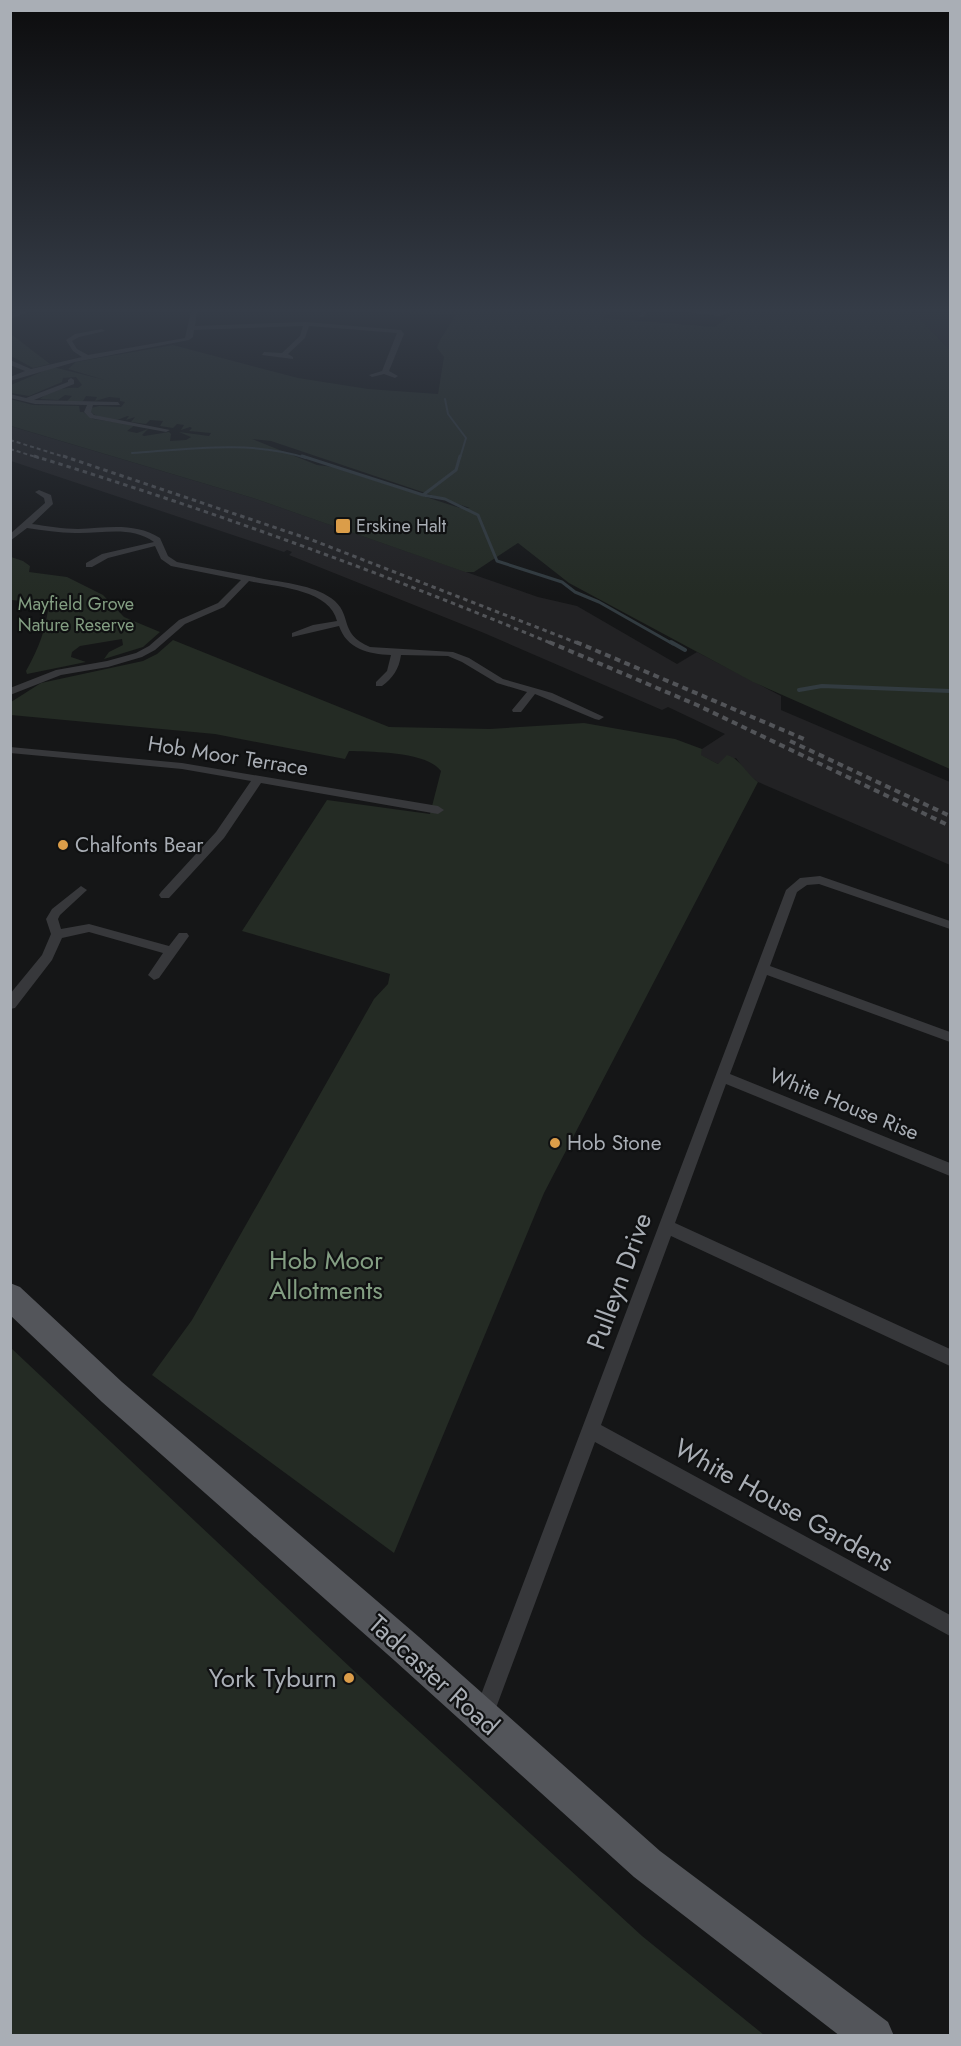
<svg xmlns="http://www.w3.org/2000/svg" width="961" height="2046" font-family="Jost,sans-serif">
<rect width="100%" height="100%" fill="#151617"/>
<path fill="#222224" d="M 912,311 L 950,311 L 950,350 Z
M 10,426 L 253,498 L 538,597 L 577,606 L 677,664 L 697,652 L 781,696 L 781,710 L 950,782 L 950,865 L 758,782 L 748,775 L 736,758 L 718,764 L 700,755 L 702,749 L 725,734 L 668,707 L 662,710 L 484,633 L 289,555 L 292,552 L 287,550 L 284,552 L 11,461 Z"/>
<path fill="#242b24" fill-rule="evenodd" d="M 360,311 L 611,311 L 603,318 L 715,327 L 735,311 L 912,311 L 950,350 L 950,769 L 753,682 L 569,583 L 518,543 L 474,572 L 465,572 L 253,498 L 11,426 L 10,399 L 33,405 L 79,406 L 80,412 L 83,412 L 93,419 L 135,425 L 127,431 L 137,433 L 148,429 L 142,435 L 144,436 L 169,432 L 171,434 L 170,441 L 186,440 L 191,437 L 179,432 L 209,436 L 211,433 L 189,431 L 192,428 L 190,427 L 181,430 L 184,425 L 177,424 L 173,428 L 160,426 L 163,421 L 150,420 L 146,424 L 131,422 L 135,417 L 126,420 L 129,416 C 126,416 123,418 120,419 C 112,422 96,417 91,412 L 91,408 L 99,406 L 121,407 L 125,402 L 120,401 L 120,398 L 109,397 L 95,401 L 97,397 L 86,396 L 83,401 L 67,401 L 72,396 L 65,395 L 58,400 L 40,399 C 50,390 65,387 78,388 L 82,385 L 76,377 L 63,378 L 62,382 L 29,396 L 11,393 L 11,385 L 53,367 L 105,380 L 68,369 L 76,362 L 173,345 L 298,378 L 368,389 L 438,394 L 444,357 L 437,348 C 440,337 449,328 455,315 ZM 252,439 L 271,441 L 470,508 L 460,508 L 333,467 L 317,465 Z
M 11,334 L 50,364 L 33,368 L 11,356 Z
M 11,557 L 23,561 L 30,566 L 29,572 L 67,577 L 103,595 L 124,617 L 160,632 L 143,647 L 104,659 L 109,652 L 123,645 L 122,639 L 80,646 L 72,652 L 71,657 L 86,662 L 27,674 L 26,671 C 39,648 46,629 49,603 L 11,600 Z
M 173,640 L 389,727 L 490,729 L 584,723 L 675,739 L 702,749 L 701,755 L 718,764 L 727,755 C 741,759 746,774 758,782 L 544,1193 L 394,1553 L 152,1375 L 192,1320 L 374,999 L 388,984 L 390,974 L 242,931 L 327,800 L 430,814 L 441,771 C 426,751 372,752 349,751 L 345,759 L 215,734 L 11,715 L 11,702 L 41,683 L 143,661 L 157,654 Z
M 10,1347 L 385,1700 L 642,1936 L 764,2035 L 11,2035 Z"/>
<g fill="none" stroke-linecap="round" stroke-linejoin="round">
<path stroke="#323b40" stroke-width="2" d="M 445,399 L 448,414 L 466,438 L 460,458
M 132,453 C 189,449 251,440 306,458"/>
<path stroke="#323b40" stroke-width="3" d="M 302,456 L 423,495 L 445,499 L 478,515 L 497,561 L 562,582 L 575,592 L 599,602 L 673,644
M 423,495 L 456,470 L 460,456"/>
<path stroke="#323b40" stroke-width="4" d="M 671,642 L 685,650
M 799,690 L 822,686 L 950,691"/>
<path fill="#37383b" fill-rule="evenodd" d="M 191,311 L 197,311 L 195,326 L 306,322 L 401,330 L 404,334 L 389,371 L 398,376 L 395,378 L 384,374 L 372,377 L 369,375 L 382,371 L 397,333 L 309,326 L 305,338 L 288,354 L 293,357 L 293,359 L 262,355 L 264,352 L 282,353 L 300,336 L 303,326 L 194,330 L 193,337 L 189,340 L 75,362 L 10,381 L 10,377 L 25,371 L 10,365 L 10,360 L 31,369 L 82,357 L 73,351 L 66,340 L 75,334 L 102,329 L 105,331 L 79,337 L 72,341 L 77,349 L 88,355 L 185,338 Z
M 642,311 L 648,311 L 643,317 L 639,317 Z
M 679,311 L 733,311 L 720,316 Z
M 71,378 L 74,380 L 74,384 L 34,400 L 118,402 L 120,405 L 93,405 L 91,412 L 94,415 L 170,430 L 166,432 L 90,418 L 84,412 L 87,405 L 35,404 L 10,398 L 10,394 L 26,398 L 68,382 L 68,380 Z
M 39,490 L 51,495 L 53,504 L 32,524 C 47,526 63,529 78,529 C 107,528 134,522 160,538 L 168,556 L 177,562 C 206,568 235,573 264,579 C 286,583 312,585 331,598 C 354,614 337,633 370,647 L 453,652 L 469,658 L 503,679 L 552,693 L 604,717 L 599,720 L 595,719 L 535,694 L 521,712 L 513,712 L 512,710 L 527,692 L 497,683 L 462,662 L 448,656 L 401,655 C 399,669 393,678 382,686 L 376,686 L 376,682 L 387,671 L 391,655 C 368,654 347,649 339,626 L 292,637 L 292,633 L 313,625 L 337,621 C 330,589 276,587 249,581 L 224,607 L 185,624 L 155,650 L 142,657 L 108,667 L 61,675 L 10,695 L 10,688 L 56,670 L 107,661 L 136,653 L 149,646 L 179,620 L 218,603 L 241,580 L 171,566 L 161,559 L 155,546 L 108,558 L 92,567 L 86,567 L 86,563 L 102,554 L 154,542 C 130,525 102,534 75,533 C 59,533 43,530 27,528 L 10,541 L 10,534 L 45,503 L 44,498 L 35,492 Z
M 10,747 L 182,763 L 438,806 L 444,810 L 438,814 L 261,783 L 224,838 L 169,898 L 161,898 L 159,895 L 161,892 L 216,832 L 251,781 L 182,769 L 10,753 Z
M 820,876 L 950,921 L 950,929 L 819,884 L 807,885 L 797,892 L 770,966 L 950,1032 L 950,1042 L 767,975 L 730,1074 L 950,1163 L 950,1176 L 726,1084 L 675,1223 L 950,1349 L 950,1366 L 671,1236 L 601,1425 L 950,1615 L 950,1636 L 595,1442 L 493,1716 L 490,1723 L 483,1726 L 476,1723 L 473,1716 L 786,890 L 800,878 Z
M 81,886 L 87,890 L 60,915 L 58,919 L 61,929 L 89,924 L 169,946 L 179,933 L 187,933 L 189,936 L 159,978 L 154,980 L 148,975 L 163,953 L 89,932 L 62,938 L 52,960 L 15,1008 L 10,1009 L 10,994 L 42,955 L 51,934 L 46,919 L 52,909 Z"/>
<path fill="#37383b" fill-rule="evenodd" d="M 20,311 L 31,311 L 10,319 L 10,314 Z"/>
<path fill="#53555a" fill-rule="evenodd" d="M 10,1283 L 20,1287 L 122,1382 L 419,1637 L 660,1851 L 888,2022 L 894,2036 L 840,2036 L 634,1877 L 395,1661 L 102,1402 L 10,1315 Z"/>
<path stroke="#525458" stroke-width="2" stroke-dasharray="4 3" stroke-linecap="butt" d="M 10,440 L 68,458
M 10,449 L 39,458"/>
<path stroke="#525458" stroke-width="3" stroke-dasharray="4.5 4" stroke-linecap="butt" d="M 34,456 C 210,510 383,573 553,644
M 63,456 L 312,540 L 580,644"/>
<path stroke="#525458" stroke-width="4" stroke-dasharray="6 4.5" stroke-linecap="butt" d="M 549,642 L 697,705 L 950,826
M 576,642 L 804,739
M 790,741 L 950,816"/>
</g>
<linearGradient id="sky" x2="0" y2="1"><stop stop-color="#0c0c0d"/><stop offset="0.52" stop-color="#353c47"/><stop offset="1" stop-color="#353c47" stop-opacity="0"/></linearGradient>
<rect width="961" height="597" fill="url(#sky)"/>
<g fill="#db9d49" stroke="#101112" stroke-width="2">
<rect x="335" y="518" width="16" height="16" rx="3"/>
<circle cx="63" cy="845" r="6"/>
<circle cx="555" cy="1143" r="6"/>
<circle cx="349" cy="1678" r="6"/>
</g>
<g text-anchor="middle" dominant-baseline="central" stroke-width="4.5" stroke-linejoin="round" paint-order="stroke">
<g font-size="18" fill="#a9aeb5" stroke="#101112" text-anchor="start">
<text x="356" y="526">Erskine Halt</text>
</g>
<g font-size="18" fill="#839e82" stroke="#101112">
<text x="76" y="604">Mayfield Grove<tspan x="76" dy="21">Nature Reserve</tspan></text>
</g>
<g font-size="21" fill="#a9aeb5" stroke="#101112">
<text transform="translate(228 756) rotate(9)">Hob Moor Terrace</text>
<text transform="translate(844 1104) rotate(22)">White House Rise</text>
</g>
<g font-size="21" fill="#a9aeb5" stroke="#101112" text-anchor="start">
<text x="75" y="845">Chalfonts Bear</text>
<text x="567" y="1143">Hob Stone</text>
</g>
<g font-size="26" fill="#839e82" stroke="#101112">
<text x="326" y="1260">Hob Moor<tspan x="326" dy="30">Allotments</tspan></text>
</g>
<g font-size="26" fill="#a9aeb5" stroke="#101112">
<text transform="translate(619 1281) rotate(-70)">Pulleyn Drive</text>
<text transform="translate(784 1505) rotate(29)">White House Gardens</text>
<text transform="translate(434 1675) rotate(42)">Tadcaster Road</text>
</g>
<g font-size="26" fill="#a9aeb5" stroke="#101112" text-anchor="end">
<text x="337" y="1678">York Tyburn</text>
</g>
</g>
<rect width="961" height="2046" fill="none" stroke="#a9aeb5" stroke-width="24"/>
</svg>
